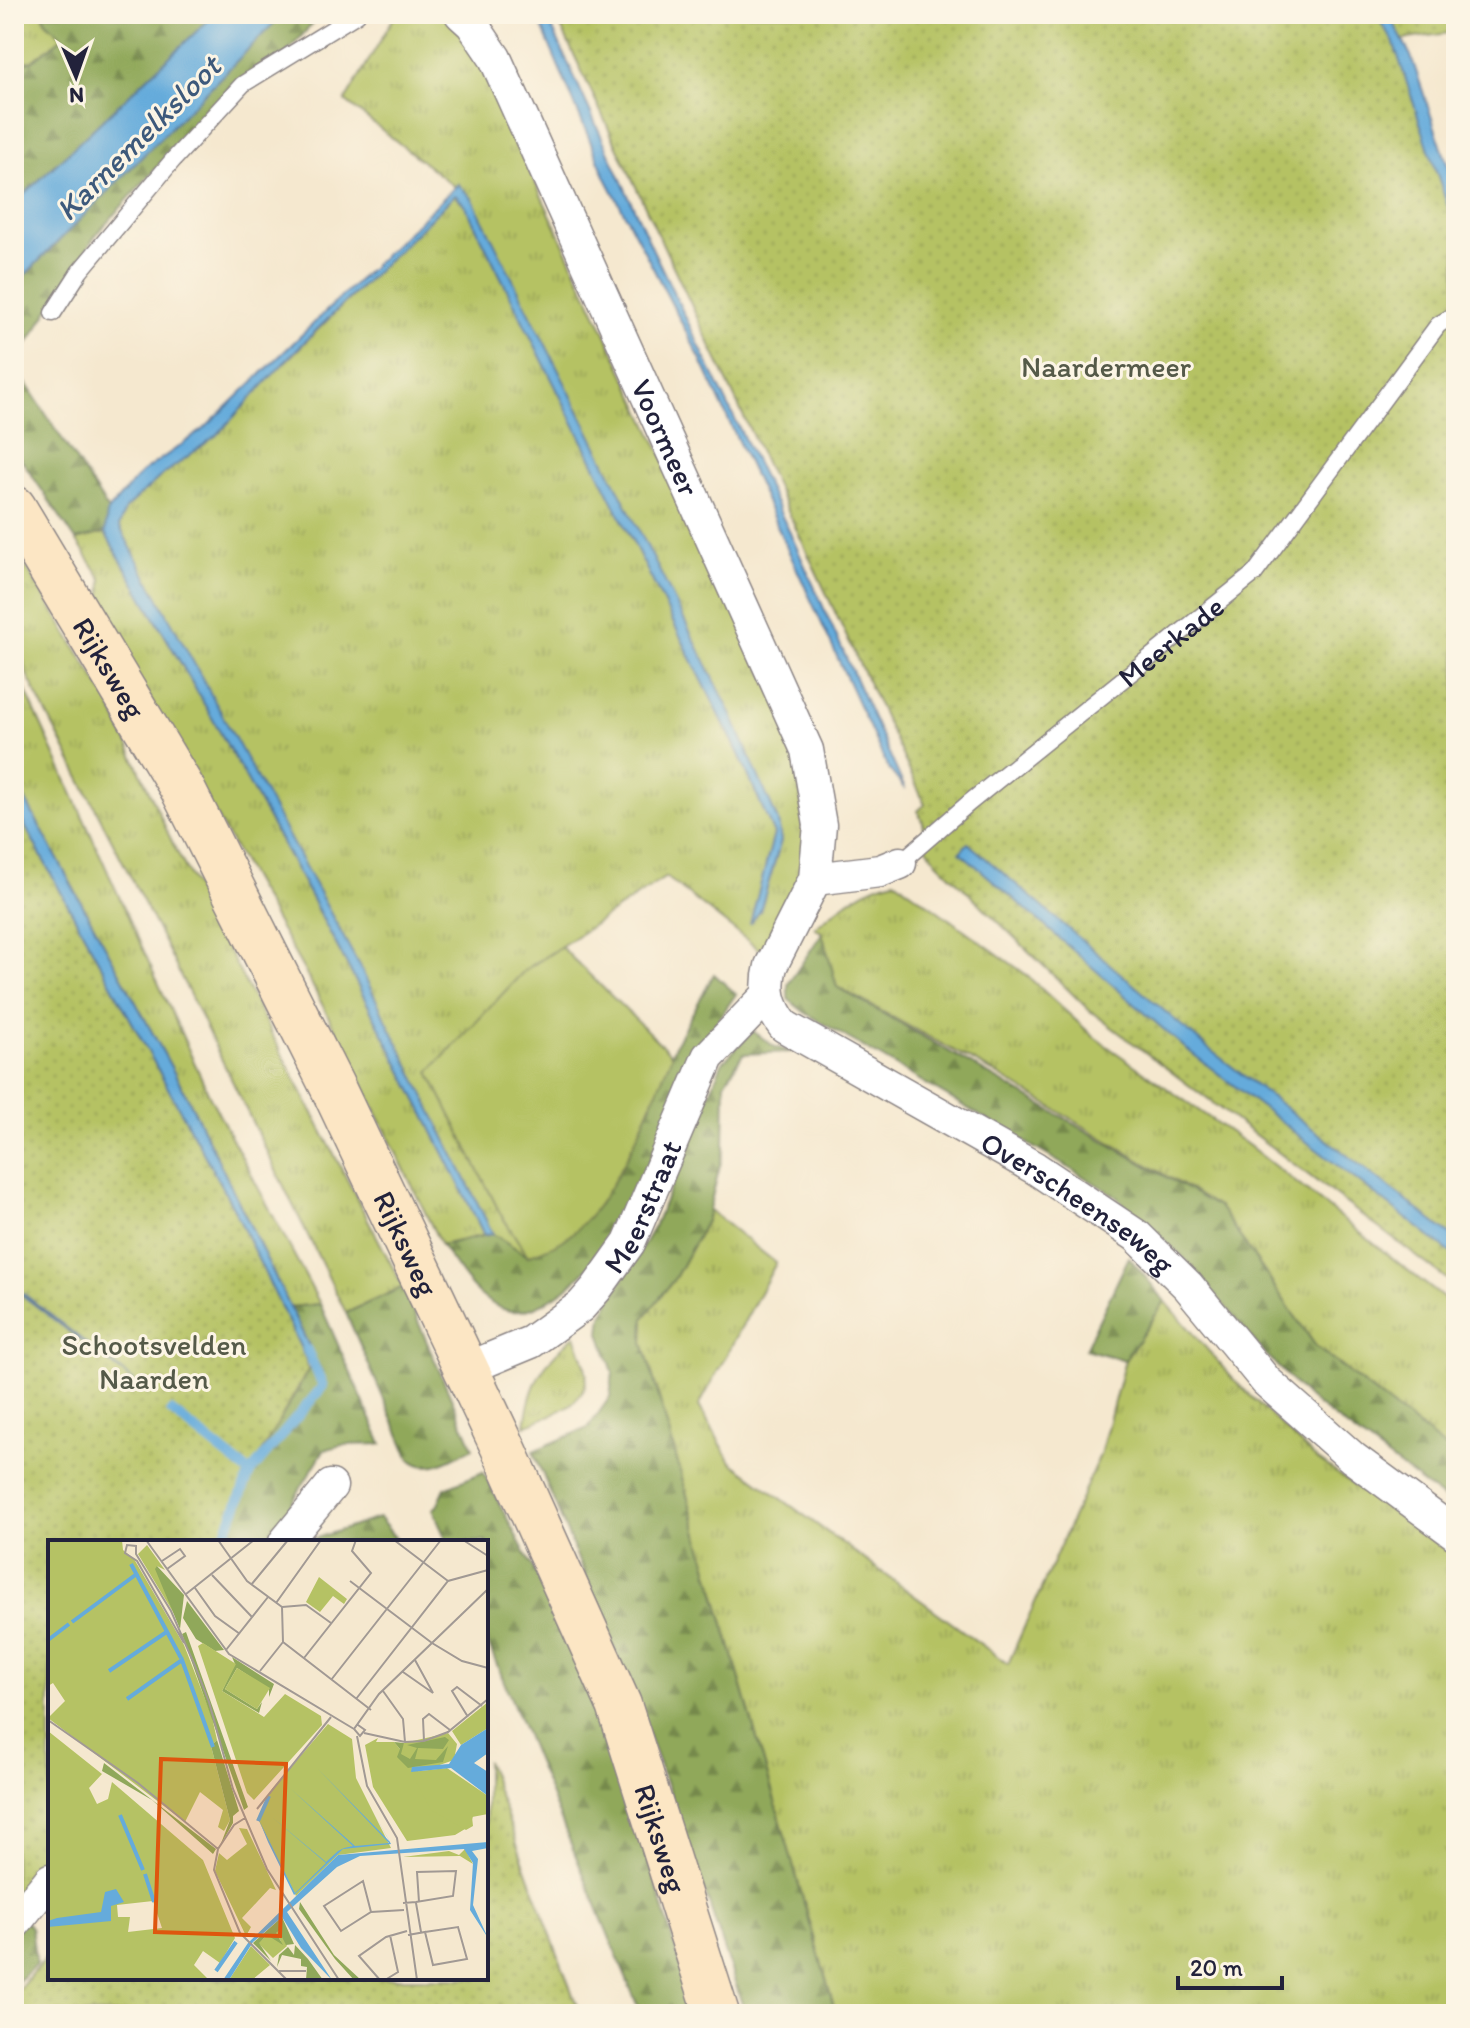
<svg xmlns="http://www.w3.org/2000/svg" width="1470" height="2028" font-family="Itim,sans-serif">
<defs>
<pattern id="grass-tufts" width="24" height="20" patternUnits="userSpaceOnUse" patternTransform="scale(2)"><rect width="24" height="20" fill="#b5c264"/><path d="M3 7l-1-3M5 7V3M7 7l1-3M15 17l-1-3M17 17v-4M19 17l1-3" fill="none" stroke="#9ba658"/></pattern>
<pattern id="forest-firs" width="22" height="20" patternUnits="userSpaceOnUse" patternTransform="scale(2)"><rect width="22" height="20" fill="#90a85a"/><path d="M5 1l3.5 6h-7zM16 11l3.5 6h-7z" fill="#75884c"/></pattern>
<pattern id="park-dots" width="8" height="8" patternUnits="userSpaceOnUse" patternTransform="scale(2)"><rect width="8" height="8" fill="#b5c264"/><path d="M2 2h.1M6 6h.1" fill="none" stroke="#9ba658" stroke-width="1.8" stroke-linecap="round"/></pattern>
</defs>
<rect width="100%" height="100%" fill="#fcf5e5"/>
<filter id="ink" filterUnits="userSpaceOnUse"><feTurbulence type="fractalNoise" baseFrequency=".0125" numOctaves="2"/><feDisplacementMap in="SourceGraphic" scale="16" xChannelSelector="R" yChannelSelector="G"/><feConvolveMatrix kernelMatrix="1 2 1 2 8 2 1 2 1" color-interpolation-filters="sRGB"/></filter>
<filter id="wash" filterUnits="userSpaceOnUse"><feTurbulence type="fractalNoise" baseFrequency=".006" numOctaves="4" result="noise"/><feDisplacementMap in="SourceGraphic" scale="32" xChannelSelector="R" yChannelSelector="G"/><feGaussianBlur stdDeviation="1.8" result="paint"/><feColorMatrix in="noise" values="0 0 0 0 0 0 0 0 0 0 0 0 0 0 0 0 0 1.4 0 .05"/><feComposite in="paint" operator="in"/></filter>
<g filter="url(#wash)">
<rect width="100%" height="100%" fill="#f5e8cf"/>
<path fill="url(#grass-tufts)" stroke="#6c7250" stroke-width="2" d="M 14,14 L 43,14 L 46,22 L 63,37 L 32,61 L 14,64 Z
M 396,14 L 445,14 L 467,36 L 795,741 L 806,849 L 802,871 L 761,951 L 666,877 L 525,970 L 500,1213 L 528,1256 L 493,1234 L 119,526 L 125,509 L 160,477 L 218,434 L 260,387 L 454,195 L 465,205 L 739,754 L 774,834 L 751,922 L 760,911 L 781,841 L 778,821 L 727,707 L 458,184 L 455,187 L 345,101 Z
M 105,533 C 240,761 368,996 484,1235 L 441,1245 L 357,1072 L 310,981 L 101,613 L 102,579 L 76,540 Z
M 14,548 L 107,698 L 172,842 L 403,1287 L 346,1313 L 164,942 L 25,671 L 14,606 Z
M 14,665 L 210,1097 L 320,1304 L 290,1307 L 188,1098 L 14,779 Z
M 895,880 L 1024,973 L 1094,1037 L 1248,1145 L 1456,1308 L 1456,1456 L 1317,1348 L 1220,1208 L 993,1072 L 837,987 L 822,933 L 815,927 C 841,906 862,887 895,880 Z
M 709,1210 L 776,1263 L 699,1406 L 731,1462 L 1008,1664 L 1100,1455 L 1125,1360 L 1165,1301 L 1233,1379 L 1314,1457 L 1456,1557 L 1456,2014 L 836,2014 L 643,1342 L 644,1318 L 675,1278 L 706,1221 Z
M 575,1335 C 579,1346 584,1359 586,1371 C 591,1405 549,1415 525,1426 C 531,1379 542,1366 575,1335 Z"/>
<path fill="url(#forest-firs)" stroke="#59654a" stroke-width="2" d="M 43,14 L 102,14 L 135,19 L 143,14 L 215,14 L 14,204 L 14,64 L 32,61 L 63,37 L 46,22 Z
M 283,14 L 321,14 L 283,57 L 175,147 L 95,236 L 28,343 L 20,280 Z
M 14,365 L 109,511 L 105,533 L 76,540 L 14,449 Z
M 822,933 L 837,987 L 1220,1208 L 1317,1348 L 1456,1456 L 1456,1508 L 1308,1398 L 1260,1348 L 1187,1261 L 1113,1194 L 804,1012 L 788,999 L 788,984 Z
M 714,974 L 736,994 C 720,1017 704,1040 691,1065 C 649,1145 631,1251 549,1300 C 534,1308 520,1315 503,1309 C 475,1299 458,1269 441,1245 L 493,1234 L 528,1256 L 628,1154 L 676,1043 Z
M 753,1031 L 775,1047 L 792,1052 L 743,1054 L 725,1083 L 724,1150 L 706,1221 L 675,1278 L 644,1318 L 643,1342 L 836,2014 L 745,2014 C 686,1822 611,1637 533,1451 L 588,1428 L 610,1397 L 613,1372 L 600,1333 L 602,1315 L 655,1225 L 722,1063 Z
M 1129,1257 L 1165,1301 L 1125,1360 L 1085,1349 Z
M 403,1287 L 473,1448 C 453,1457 428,1476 410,1459 L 346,1313 Z
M 320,1304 L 382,1444 L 342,1445 L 324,1450 L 268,1542 L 218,1542 L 253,1467 L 315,1359 L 290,1307 Z
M 483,1472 L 564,1628 L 609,1728 L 695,2014 L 641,2014 L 486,1638 L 486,1542 L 447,1542 L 433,1509 L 437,1506 L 445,1488 Z
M 379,1518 L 397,1540 L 395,1542 L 304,1542 Z
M 14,1860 L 50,1863 L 14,1911 L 31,1927 L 36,1964 L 14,1985 Z"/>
<path fill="url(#park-dots)" stroke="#6c7250" stroke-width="2" d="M 555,14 L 1456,14 L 1456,32 L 1394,41 L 1456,222 L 1456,1286 L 1089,1010 L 937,862 L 923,842 L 923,822 L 918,811 L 925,804 Z
M 14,806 L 234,1209 L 304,1354 L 308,1370 L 253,1467 L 218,1542 L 50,1542 L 50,1863 L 14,1911 Z
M 486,1760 L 580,2014 L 14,2014 L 14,1994 L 50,1953 L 50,1978 L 486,1978 Z"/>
<path fill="#b5c264" stroke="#6c7250" stroke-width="2" d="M 561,947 L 672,1055 C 648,1110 614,1208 562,1241 C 552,1247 539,1251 528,1256 L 500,1213 L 429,1072 L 525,970 Z"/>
<path fill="#65abdb" stroke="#44668b" stroke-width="2" d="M 215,14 L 283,14 L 14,286 L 14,204 Z
M 1375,14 L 1389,14 L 1411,56 L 1453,181 L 1456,195 L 1456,231 L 1393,41 Z
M 549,21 L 653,250 L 791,535 L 905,789 L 888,768 L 701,360 L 606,178 L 541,25 Z
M 458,184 L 472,198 L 728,707 L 778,821 L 781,841 L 760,911 L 750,924 L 774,834 L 739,754 L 465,205 L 455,195 L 293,353 L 218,434 L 160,477 L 125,509 L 119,526 L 361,969 L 493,1234 L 484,1235 C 368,996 240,761 105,533 L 107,512 L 141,473 L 204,429 Z
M 14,779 L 188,1098 L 309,1346 L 304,1355 L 234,1209 L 14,806 Z
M 968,843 L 1209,1049 L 1456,1239 L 1456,1257 L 1185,1048 L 960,852 Z
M 14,1286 L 135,1382 L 14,1289 Z"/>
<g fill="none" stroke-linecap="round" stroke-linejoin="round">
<path stroke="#65abdb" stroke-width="10" d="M 171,1411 L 250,1473
M 222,1542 L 250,1473 L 323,1386 L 307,1350"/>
</g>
</g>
<g filter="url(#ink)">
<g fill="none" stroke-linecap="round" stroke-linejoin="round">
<defs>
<g id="lane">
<path d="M 53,313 L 80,271 L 173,160 L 243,84 L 357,14"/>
<path id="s1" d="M 900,863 L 969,803 L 1255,573 L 1438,325 L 1456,314"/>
</g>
<g id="street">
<path id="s2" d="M 461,14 L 472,24 L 495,58 L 807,750 L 820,825 L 815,879 L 771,966 C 765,989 769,1007 784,1026 L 1035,1168 L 1137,1236 L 1188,1286 L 1266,1381 L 1353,1458 L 1456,1534"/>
<path d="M 815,879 L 880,871 L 900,863"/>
<path id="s3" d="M 466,1369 L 531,1342 L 581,1306 L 596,1289 L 629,1243 L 708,1057 L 768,995"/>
<path d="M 285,1542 L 331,1486"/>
<path d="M 14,1924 L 50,1880"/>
</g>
<g id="secondary">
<path id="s4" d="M 14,508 L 182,788 L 332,1086 L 502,1445 L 619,1705 L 717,2014"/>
</g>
</defs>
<use href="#lane" stroke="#8c8585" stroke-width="19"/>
<use href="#street" stroke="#8c8585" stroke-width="35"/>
<use href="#secondary" stroke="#8c8585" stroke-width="47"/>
<use href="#lane" stroke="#fff" stroke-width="16"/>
<use href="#street" stroke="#fff" stroke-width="32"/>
<use href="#secondary" stroke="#fce6c4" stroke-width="44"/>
</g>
</g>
<g text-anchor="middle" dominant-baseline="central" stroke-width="6" stroke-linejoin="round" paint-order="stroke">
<g font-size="30" fill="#555a49" stroke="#fcf5e5">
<text x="1106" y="366">Naardermeer</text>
<text x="154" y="1344">Schootsvelden<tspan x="154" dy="34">Naarden</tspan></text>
</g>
<g font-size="30" fill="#22223b" stroke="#fcf5e5">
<text stroke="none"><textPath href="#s2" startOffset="472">Voormeer</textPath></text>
<text stroke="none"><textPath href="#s1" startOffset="350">Meerkade</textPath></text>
<text stroke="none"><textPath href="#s4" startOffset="186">Rijksweg</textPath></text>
<text stroke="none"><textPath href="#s3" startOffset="250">Meerstraat</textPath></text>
<text stroke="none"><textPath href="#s2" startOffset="1450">Overscheenseweg</textPath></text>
<text stroke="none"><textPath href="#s4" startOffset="834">Rijksweg</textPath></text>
<text stroke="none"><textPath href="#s4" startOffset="1482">Rijksweg</textPath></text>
</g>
<g font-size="32" font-style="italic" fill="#3d597b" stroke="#fcf5e5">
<text transform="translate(138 138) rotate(-45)">Karnemelksloot</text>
</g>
</g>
<g transform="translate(48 1540)">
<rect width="440" height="440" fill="#f5e8cf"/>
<path d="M 0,0 L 74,0 L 75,10 L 86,19 L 136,105 L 164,177 L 169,200 L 163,206 L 182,280 L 176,291 L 170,287 L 175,270 L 152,252 L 137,282 L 0,178 L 17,161 L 5,143 L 0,146 ZM 99,5 L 117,30 L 109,26 L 125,72 L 90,14 ZM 271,37 L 299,59 L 296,64 L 285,56 L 272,72 L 258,62 ZM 400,193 L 409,204 L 406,220 L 380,229 L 364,227 L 427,270 L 422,286 L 407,295 L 359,301 L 325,247 L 317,205 L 330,198 L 328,202 L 346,202 L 352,209 L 356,203 ZM 191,288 L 199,289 L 228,350 L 222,348 L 194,378 L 203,387 L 198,396 L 167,331 L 171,313 L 179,320 L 199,304 ZM 417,309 L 425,324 L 412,316 L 355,317 L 401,311 L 411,315 ZM 232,391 L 239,406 L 225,418 L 210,403 L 221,394 L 233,401 L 227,393 ZM 203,406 L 222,425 L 204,440 L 181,440 Z" fill="#b5c264"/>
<path d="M 109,26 L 136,55 L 132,89 L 107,29 ZM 139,61 L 176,110 L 167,111 L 148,99 L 135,78 ZM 138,92 L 200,267 L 196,270 L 134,94 ZM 184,117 L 226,144 L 221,157 L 221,149 L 189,128 L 177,149 L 209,169 L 214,162 L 211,173 L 174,151 L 187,124 ZM 397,197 L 401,200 L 395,209 L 370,208 L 367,219 L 388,220 L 400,206 L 395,222 L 360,228 L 349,217 L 352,209 L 346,202 L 356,203 L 353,214 L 362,219 L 369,208 L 359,205 ZM 169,200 L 191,271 L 185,276 L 185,283 L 172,306 L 182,280 L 163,206 ZM 56,223 L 168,309 L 165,314 L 104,260 L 54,231 ZM 252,362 L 286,415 L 313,440 L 306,440 L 287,419 L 251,369 ZM 234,377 L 246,404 L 238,405 L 231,391 L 228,393 L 235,405 L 219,395 L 211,403 L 223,421 L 205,403 ZM 247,405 L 260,419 L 275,440 L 258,440 L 259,427 L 253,426 L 253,419 L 234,415 L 229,427 L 231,415 L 240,407 L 246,415 Z" fill="#90a85a"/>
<path d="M 155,103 L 188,124 L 174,151 L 216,177 L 237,154 L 273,176 L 274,185 L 206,260 L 199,253 L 150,106 ZM 440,162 L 440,188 L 413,205 L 404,191 ZM 280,184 L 304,199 L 308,238 L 343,308 L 290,315 L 248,356 L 210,279 L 224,249 ZM 0,191 L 54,234 L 41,248 L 49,264 L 60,259 L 64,242 L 155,320 L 187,398 L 172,423 L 155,411 L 146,425 L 161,440 L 0,440 ZM 105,361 L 114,388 L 80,392 L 82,377 L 70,377 L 69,365 ZM 399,228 L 440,256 L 440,274 L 424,277 L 425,286 L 418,290 L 383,270 L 363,232 Z" fill="#b5c264" fill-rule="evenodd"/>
<path d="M 189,128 L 222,148 L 209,169 L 177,149 Z" fill="#b5c264"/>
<path d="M 440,188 L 440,213 L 426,223 L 440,232 L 440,256 L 403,228 L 363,232 L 364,227 L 401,224 L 413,205 ZM 270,229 L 342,302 L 321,265 L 343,304 L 295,309 L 246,355 L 220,302 L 211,280 L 247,353 L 278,323 L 225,278 L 278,322 L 290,311 L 296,308 L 305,306 L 243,249 L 307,306 L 341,303 ZM 440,302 L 440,308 L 424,311 L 430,319 L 425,365 L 440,398 L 422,370 L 425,323 L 416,309 L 312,316 L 289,327 L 239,372 L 284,440 L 253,408 L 234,377 L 205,402 L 181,440 L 175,440 L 200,403 L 290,315 ZM 68,349 L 76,362 L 63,366 L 63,381 L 0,387 L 0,381 L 9,378 L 53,372 L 57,352 Z" fill="#65abdb"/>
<path fill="none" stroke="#65abdb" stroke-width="4" d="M 83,24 L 133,118M 24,82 L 90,33M 0,100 L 21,84M 61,131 L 120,91M 79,159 L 134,120 L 165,207M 72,275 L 95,330M 210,281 L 221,256M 97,334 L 106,362M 168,431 L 188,402"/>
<path fill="none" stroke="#a19994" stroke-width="2" d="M 98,0 L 181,114 L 306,189M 170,0 L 199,41 L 234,67 L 235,102 L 323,170M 346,0 L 400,41M 415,0 L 440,16M 114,21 L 132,9 L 137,16 L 119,29M 164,35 L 204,77M 302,41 L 384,103 L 414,121 L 440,128M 203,45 L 240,0M 147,48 L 167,76 L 192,94M 138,54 L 206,0M 228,63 L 273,0M 234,67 L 258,65 L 283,83M 136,103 L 89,21 L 77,13 L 79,5 L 88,6 L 88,14 L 123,71 L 147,126 L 161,162 L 185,249 L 219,329 L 291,440M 178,110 L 220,57M 256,118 L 323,33 L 304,11 L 308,0M 212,131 L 235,102M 355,132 L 385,153 L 367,120M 283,140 L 393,0M 335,151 L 355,179 L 357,202M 308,159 L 400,41 L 440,30M 420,177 L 404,151 L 409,147 L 434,166M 0,180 L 90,243 L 170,309M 310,185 L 317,190 L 312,196 L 306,189 L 331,154 L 440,49M 316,193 L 357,202 L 376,201 L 400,192 L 440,159M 309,196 L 319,246 L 349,298 L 369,440M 376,201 L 375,179 L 381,174 L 402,190M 209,269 L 283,177M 197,278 L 186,285 L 170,309 L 166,330 L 192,393 L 239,440M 355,363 L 368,362 L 405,356 L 408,331 L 369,332 L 371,362M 368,363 L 373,392M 323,372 L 315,341 L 276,366 L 293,391 L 323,372 L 356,370M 360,395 L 377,392 L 385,425 L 419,419 L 410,387 L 377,392M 231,431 L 258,431M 332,440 L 311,416 L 338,397 L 359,391M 337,440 L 350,432 L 342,395"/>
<path fill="#de560e" fill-opacity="0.15" stroke="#de560e" stroke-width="4" d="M 113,219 L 238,224 L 232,396 L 107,392 Z"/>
<rect width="440" height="440" fill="none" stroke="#22223b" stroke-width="4"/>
</g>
<rect width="1470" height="2028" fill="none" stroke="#fcf5e5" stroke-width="48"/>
<g transform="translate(76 76) rotate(178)" stroke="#fcf5e5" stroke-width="6" paint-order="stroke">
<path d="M0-6L14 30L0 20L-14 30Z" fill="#22223b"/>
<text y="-12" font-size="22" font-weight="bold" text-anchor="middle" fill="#22223b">N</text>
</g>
<path d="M1178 1976v12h104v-12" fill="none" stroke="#22223b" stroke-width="4"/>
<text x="1190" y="1976" font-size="24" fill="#22223b" stroke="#fcf5e5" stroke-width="6" paint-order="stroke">20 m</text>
</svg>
